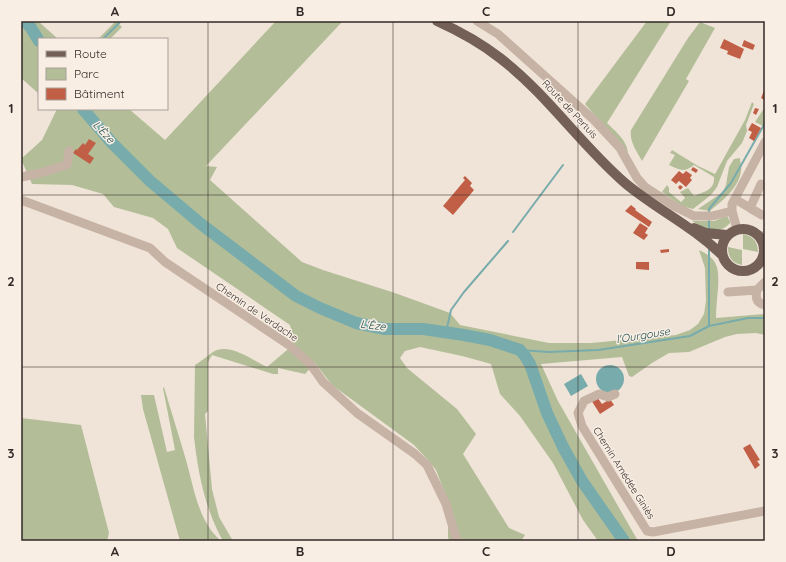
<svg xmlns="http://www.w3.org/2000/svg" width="786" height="562" font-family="Quicksand,sans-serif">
<rect width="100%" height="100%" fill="#f0e4d8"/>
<path fill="#b3be99" d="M 21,21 L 38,21 L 58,39 L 39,39 L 39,94 L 21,78 Z
M 116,21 L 122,27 L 110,39 L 98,39 Z
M 276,21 L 343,21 L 206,166 L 217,167 L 210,180 L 302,262 L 323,270 L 395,293 L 450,313 L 460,325 L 549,343 L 591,343 L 676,335 L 690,330 L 698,324 L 704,314 L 706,301 L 705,268 L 699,250 C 719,259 719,269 718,289 C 717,299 716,309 716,318 L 765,314 L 765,335 L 756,333 L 737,334 L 725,337 L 689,352 L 669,353 L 652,363 L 632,377 L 629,376 L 622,357 L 541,364 L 558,401 L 638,541 L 598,541 L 583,520 L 553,463 L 520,416 L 500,394 L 491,364 L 462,356 L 420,347 L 405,351 L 400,358 L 407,368 L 457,409 L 476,434 L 463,454 L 509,528 L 525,535 L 521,541 L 449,541 L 448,537 L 448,501 L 436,470 L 428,460 L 414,445 L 332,385 L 315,363 L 305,374 L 278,368 L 278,374 L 273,374 L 212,355 L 208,362 L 208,411 L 205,414 L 212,489 L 219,517 L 233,541 L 223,541 C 205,509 198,473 194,437 L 195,365 C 202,361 207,356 213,352 C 229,342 252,360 267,367 L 287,350 L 293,337 L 290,325 L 177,248 L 168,229 L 153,218 L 114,207 L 103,194 L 72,185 L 32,184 L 21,159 L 42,140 L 57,109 L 129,109 L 165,140 Z
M 647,21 L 671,21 L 607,123 C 615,131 628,141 628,154 L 585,104 Z
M 700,22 L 715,28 L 686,79 L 689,81 L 642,161 C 637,152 629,141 631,130 L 688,38 Z
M 752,102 L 754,104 L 746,125 L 747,131 L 742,143 L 727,161 L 717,187 L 711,195 L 693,209 L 681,206 L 662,192 L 667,185 L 669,188 L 669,192 L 681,202 L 685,198 L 680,192 L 688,188 L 694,196 C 704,192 715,190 714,177 L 694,165 C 684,173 680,170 669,165 L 675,155 L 670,153 L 672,150 L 698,166 L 715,174 L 745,120 Z
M 765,107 L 765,127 L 755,122 Z
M 740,158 C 740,162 742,167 741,171 C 739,188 722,201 710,211 L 698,209 L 723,192 L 726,185 L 729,167 L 734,159 Z
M 727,216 L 730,221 L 730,223 C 719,236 704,229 692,221 L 714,221 Z
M 743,234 C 753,236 758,242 758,252 L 743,249 Z
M 728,247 L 742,250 L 742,265 C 732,263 728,257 728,247 Z
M 164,387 C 171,411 179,436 186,460 C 194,488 198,521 221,541 L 180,541 L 143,409 L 141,395 L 154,395 L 167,452 L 175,450 L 163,388 Z
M 21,418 L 81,425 L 109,533 L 107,541 L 21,541 Z"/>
<path fill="#78abab" d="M596 379a14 14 0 1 1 28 0a14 14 0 1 1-28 0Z
M 581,374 L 588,386 L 571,396 L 564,384 Z"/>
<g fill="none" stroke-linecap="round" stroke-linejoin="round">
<path stroke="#78abab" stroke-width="2" d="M 103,39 L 121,21
M 709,213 L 709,209 L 731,183 L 765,123
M 709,231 L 709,219
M 513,232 L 563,165
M 709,247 L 709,326
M 446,332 L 451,310 L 464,292 L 508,241
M 520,350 L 549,352 L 598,350 L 690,336 L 709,326 L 748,318 L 765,318"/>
<path stroke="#78abab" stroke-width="12" d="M 25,21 L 31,28 L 39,41
M 83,109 L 112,143 L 150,181 L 201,224 L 296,296 L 320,308 L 356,323 L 385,329 L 423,329 L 464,335 L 490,340 L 520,350 L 525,356 L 530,364 L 547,413 L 563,447 L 582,481 L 624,541"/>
</g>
<path fill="#c05f45" d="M 724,39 L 744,49 L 740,59 L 727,54 L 728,51 L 720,48 Z
M 744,40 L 755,45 L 753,50 L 742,46 Z
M 765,88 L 765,98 L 764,100 L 761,98 Z
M 755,108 L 759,109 L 756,115 L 753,113 Z
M 752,123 L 761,128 L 754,141 L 749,138 L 752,132 L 748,130 Z
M 89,139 L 96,143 L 88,154 L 94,158 L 90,164 L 73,153 L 76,149 L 77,150 L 83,143 L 85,145 Z
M 693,167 L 698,170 L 696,173 L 691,170 Z
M 679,171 L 683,174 L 686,171 L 692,175 L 690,178 L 692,180 L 686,187 L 679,181 L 676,184 L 671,180 Z
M 465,176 L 472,183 L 470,186 L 474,190 L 453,215 L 443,206 L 465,180 L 463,178 Z
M 680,185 L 683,187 L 680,190 L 678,187 Z
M 631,205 L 636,209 L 635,210 L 652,222 L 649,227 L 625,211 Z
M 640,223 L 648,228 L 645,233 L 648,235 L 644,240 L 633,233 Z
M 669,249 L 669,252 L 661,253 L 660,250 Z
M 636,262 L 649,262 L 649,270 L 636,269 Z
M 597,397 L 602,404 L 610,399 L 614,405 L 600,414 L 591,400 Z
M 750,444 L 760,460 L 757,461 L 760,465 L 755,469 L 743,448 Z"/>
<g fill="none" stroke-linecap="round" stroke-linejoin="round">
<path stroke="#c7b3a5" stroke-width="9" d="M 477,21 L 498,34 L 594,120 L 620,148 L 637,178 L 645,187 L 674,206 L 694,216 L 712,216 L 732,211
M 21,177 L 36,174 L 67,165 L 69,151
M 735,199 L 750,208 L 761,184
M 21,200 L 150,248 L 165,262 L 289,345 L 311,365 L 323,382 L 357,413 L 415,454 L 427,465 L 446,504 L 457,541
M 750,208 L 762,215
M 737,229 L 732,211 L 732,204 L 765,142
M 761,237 L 765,235
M 757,290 C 755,298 757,303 765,305
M 728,292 L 757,290 L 765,282
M 615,394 L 608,397 L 599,394 L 584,401 L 578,413 L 582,426 L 647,531 L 653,532 L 765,511"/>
<path stroke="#746057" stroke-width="10" d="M 437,21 C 459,31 481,43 500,58 C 547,94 580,144 625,183 C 656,209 694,227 723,256
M 694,228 L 706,233 L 727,235
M722 250a21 21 0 1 1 42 0a21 21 0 1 1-42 0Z"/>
</g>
<path fill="none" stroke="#332926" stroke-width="1" stroke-opacity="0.55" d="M 208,21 L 208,541M 393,21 L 393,541M 578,21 L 578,541M 21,195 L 765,195M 21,367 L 765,367"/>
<g text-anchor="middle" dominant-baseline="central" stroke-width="3" stroke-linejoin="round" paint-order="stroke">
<g font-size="10" fill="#332926" stroke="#f8eee4">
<text transform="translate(570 109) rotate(47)">Route de Pertuis</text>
<text transform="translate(257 312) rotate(34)">Chemin de Verdache</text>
<text transform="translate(624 473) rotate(58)">Chemin Amédée Giniès</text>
</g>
<g font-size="11" font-style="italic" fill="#1e5052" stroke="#f8eee4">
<text transform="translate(104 132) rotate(47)">L'Èze</text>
<text transform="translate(373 325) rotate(7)">L'Èze</text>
<text transform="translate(643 335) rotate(-9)">l'Ourgouse</text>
</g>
</g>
<rect width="786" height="562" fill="none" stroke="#f8eee4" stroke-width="44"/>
<rect x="38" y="38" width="130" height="72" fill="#f8eee4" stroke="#a99f98"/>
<rect x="46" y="51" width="20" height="6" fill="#746057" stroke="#a99f98"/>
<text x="74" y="58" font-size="12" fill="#332926">Route</text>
<rect x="46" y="68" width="20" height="12" fill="#b3be99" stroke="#a99f98"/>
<text x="74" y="78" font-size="12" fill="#332926">Parc</text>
<rect x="46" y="88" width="20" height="12" fill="#c05f45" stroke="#a99f98"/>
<text x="74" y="98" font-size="12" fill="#332926">Bâtiment</text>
<rect x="22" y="22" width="742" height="518" fill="none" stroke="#332926" stroke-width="1.5"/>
<g font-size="13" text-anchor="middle" font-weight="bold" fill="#332926">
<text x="115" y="16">A</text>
<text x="300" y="16">B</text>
<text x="486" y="16">C</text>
<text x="671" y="16">D</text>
<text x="11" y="113">1</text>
<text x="775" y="113">1</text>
<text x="11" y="286">2</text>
<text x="775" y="286">2</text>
<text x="11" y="458">3</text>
<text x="775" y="458">3</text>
<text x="115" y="556">A</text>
<text x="300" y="556">B</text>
<text x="486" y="556">C</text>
<text x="671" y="556">D</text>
</g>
</svg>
